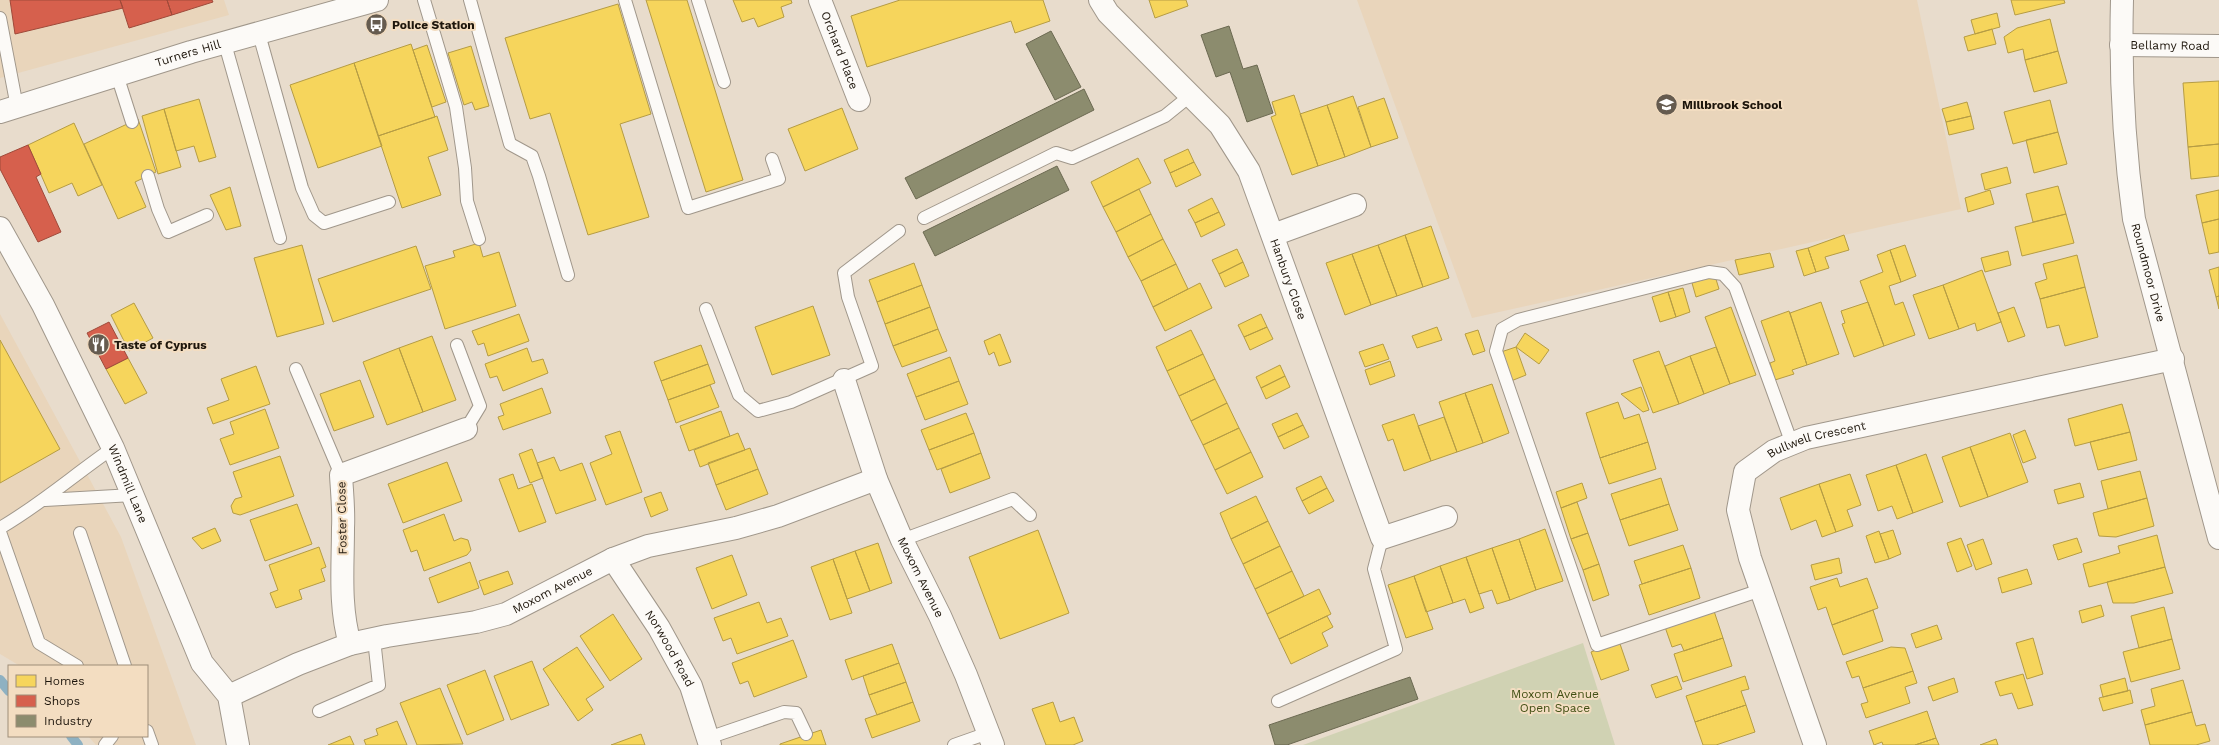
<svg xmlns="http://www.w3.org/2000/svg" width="2219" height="745" font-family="'Work Sans',sans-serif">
<rect width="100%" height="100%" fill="#e8dccc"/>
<path fill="#e9d5bb" d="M 0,0 L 224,0 L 229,15 L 0,78 Z
M 1357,0 L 1917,0 L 1961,209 L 1472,318 Z
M 0,314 L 121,537 L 196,745 L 96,745 L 88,736 L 147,736 L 147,666 L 20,666 L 0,654 Z"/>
<path fill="#d0d2b3" d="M 1583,643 L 1615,745 L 1303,745 Z"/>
<path fill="#f6d55c" stroke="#b59c44" d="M 646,0 L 687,0 L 743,180 L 706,192 Z
M 733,0 L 791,0 L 792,3 L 781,7 L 784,17 L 758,27 L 754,18 L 742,22 Z
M 900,0 L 1043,0 L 1050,21 L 1015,33 L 1011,21 L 867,67 L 851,16 Z
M 1149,0 L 1186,0 L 1188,6 L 1155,18 Z
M 2011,0 L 2064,0 L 2065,3 L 2015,15 Z
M 618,4 L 651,114 L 620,124 L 649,217 L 588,235 L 550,113 L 530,119 L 505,38 Z
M 1997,13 L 2000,27 L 1975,34 L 1971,20 Z
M 2050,19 L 2058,51 L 2025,60 L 2023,49 L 2008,53 L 2004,37 L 2017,28 Z
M 1992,29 L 1996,44 L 1968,51 L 1964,37 Z
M 411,44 L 435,117 L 378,136 L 354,63 Z
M 427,45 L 446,102 L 432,107 L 413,50 Z
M 471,46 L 489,106 L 475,110 L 472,102 L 464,105 L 448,53 Z
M 2058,51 L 2067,83 L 2034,92 L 2025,60 Z
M 354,63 L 382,146 L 318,168 L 290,85 Z
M 2219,81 L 2219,144 L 2188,147 L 2183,83 Z
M 1294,95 L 1318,166 L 1292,175 L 1271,117 L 1276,115 L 1272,102 Z
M 1353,96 L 1371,147 L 1345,157 L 1327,105 Z
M 1384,98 L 1398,138 L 1371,147 L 1358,107 Z
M 199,99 L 216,157 L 199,162 L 194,146 L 176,151 L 164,109 Z
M 2050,100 L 2058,132 L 2013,144 L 2004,112 Z
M 1967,102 L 1971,116 L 1946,122 L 1942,109 Z
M 1327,105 L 1345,157 L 1318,166 L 1300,114 Z
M 842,108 L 858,149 L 805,171 L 788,129 Z
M 164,109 L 181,167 L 158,174 L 142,116 Z
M 437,116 L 448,150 L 428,157 L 441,195 L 402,208 L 378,136 Z
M 1971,116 L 1974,129 L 1949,135 L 1946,122 Z
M 138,119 L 156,172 L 135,182 L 146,207 L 118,219 L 84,144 Z
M 74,123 L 102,185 L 78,196 L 72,183 L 49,193 L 28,145 Z
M 2058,132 L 2067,164 L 2034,173 L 2026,140 Z
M 2219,144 L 2219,176 L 2191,179 L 2188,147 Z
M 1188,149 L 1194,162 L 1170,173 L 1164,160 Z
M 1138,158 L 1151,183 L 1103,207 L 1091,182 Z
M 1194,162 L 1201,175 L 1176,187 L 1170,173 Z
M 2007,167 L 2011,183 L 1985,190 L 1981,174 Z
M 2058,186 L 2066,214 L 2033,222 L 2026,194 Z
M 230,187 L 241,226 L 226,230 L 210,195 Z
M 1139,189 L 1151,214 L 1116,232 L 1103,207 Z
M 1990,190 L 1994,204 L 1968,212 L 1965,198 Z
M 2219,190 L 2219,219 L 2202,223 L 2196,195 Z
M 1212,198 L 1219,212 L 1195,223 L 1188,210 Z
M 1219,212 L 1225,225 L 1201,237 L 1195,223 Z
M 1151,214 L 1163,239 L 1128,257 L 1116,232 Z
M 2066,214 L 2074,243 L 2022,256 L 2015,227 Z
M 2219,219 L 2219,252 L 2209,254 L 2202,223 Z
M 1431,226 L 1449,278 L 1423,287 L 1405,235 Z
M 1405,235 L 1423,287 L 1397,296 L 1378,245 Z
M 1844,235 L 1849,250 L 1825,257 L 1829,268 L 1816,272 L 1808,248 Z
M 1163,239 L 1176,264 L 1141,281 L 1128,257 Z
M 479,243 L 483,257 L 499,252 L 516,306 L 445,329 L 425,266 L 455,257 L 453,251 Z
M 302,245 L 324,324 L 277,337 L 254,258 Z
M 1378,245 L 1397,296 L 1371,305 L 1352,254 Z
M 1905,245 L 1916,276 L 1901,282 L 1890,250 Z
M 416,246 L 431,289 L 333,322 L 318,279 Z
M 1808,248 L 1816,272 L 1804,276 L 1796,251 Z
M 1237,249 L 1243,262 L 1219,274 L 1212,260 Z
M 1890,250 L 1901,282 L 1889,286 L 1895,305 L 1903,302 L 1915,335 L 1884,346 L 1860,281 L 1883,272 L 1877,255 Z
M 2008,251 L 2011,265 L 1985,272 L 1981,258 Z
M 1770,253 L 1774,267 L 1739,275 L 1735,260 Z
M 1352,254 L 1371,305 L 1345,315 L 1326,263 Z
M 2077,255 L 2085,287 L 2040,299 L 2035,283 L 2047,279 L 2043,264 Z
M 1243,262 L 1249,276 L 1225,287 L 1219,274 Z
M 914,263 L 922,285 L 877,302 L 869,280 Z
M 1176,264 L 1188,289 L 1153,307 L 1141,281 Z
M 2219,267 L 2219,296 L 2216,297 L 2209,270 Z
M 1982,270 L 2001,322 L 1977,331 L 1975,323 L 1959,329 L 1943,285 Z
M 1715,276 L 1719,289 L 1696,297 L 1692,283 Z
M 1200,283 L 1212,308 L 1165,331 L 1153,307 Z
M 922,285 L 930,307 L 885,324 L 877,302 Z
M 1943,285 L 1959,329 L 1929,339 L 1913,295 Z
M 2085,287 L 2098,337 L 2065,346 L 2059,325 L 2047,328 L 2040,299 Z
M 1683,288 L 1690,312 L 1676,317 L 1668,292 Z
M 1668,292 L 1676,317 L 1660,322 L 1652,297 Z
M 2219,296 L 2219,309 L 2216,297 Z
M 1821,302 L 1839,354 L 1807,365 L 1790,313 Z
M 1868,302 L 1884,346 L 1854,357 L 1842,324 L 1845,323 L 1841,311 Z
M 134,303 L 153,338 L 129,351 L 111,315 Z
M 813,306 L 830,355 L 772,375 L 755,327 Z
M 930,307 L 938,329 L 893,346 L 885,324 Z
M 1731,307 L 1756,375 L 1730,384 L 1705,317 Z
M 2014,307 L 2025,336 L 2008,342 L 1998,313 Z
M 1789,311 L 1807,365 L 1792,370 L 1794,374 L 1775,380 L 1770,363 L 1775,361 L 1761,321 Z
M 519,314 L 529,341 L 488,356 L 484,343 L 478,345 L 472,331 Z
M 1261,314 L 1267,327 L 1244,337 L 1238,325 Z
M 1267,327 L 1273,339 L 1250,350 L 1244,337 Z
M 1437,327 L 1442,340 L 1417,348 L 1412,336 Z
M 938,329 L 947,351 L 902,367 L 893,346 Z
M 1191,330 L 1203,354 L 1167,371 L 1156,347 Z
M 1478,330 L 1485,351 L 1473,355 L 1465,334 Z
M 1525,333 L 1549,350 L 1539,364 L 1516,347 Z
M 1000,334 L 1011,362 L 999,366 L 994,352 L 989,355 L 984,341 Z
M 432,336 L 456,400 L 423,412 L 399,348 Z
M 0,340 L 60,449 L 0,483 Z
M 1383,344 L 1389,359 L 1365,367 L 1359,352 Z
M 701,345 L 708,364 L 661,381 L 654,362 Z
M 1516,347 L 1526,375 L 1511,381 L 1501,352 Z
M 1716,347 L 1730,384 L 1704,394 L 1690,356 Z
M 399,348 L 423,412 L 387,425 L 363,362 Z
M 527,348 L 532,362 L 543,359 L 548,373 L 503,391 L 497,376 L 490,378 L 485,364 Z
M 1659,351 L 1679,404 L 1653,413 L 1633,360 Z
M 1203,354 L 1215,379 L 1179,396 L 1167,371 Z
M 1690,356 L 1704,394 L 1679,404 L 1665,366 Z
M 950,357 L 959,381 L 916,397 L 907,374 Z
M 128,358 L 147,393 L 125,404 L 106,369 Z
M 1390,361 L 1395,376 L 1370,385 L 1365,370 Z
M 708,364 L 715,383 L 668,400 L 661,381 Z
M 1280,365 L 1285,376 L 1261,388 L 1256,377 Z
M 256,366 L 270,404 L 213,424 L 207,408 L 229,400 L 221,379 Z
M 1285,376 L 1290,387 L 1266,399 L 1261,388 Z
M 1215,379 L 1227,403 L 1191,421 L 1179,396 Z
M 360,380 L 374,417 L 334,431 L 320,394 Z
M 959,381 L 968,404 L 925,420 L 916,397 Z
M 1492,384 L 1509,433 L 1483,443 L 1465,393 Z
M 710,385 L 719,407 L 676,423 L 668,400 Z
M 1641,387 L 1649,410 L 1643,412 L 1621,394 Z
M 542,388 L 551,413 L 503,430 L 498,417 L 504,415 L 500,404 Z
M 1465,393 L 1483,443 L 1457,452 L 1439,402 Z
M 1618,402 L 1624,419 L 1639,414 L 1648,442 L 1600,458 L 1586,413 Z
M 1227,403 L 1239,428 L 1203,445 L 1191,421 Z
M 2122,404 L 2130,432 L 2075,446 L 2068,419 Z
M 265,409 L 279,448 L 230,465 L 220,439 L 234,434 L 230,422 Z
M 721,411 L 730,436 L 689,451 L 680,426 Z
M 966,413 L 974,433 L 929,450 L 921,430 Z
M 1297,413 L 1303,425 L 1278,437 L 1272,424 Z
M 1414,414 L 1431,461 L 1404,471 L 1393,439 L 1388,441 L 1382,425 Z
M 1444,417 L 1457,452 L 1431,461 L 1418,426 Z
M 1303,425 L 1309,437 L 1284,449 L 1278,437 Z
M 1239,428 L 1251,452 L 1215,470 L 1203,445 Z
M 2025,430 L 2036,458 L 2023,463 L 2013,435 Z
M 620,431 L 642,492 L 606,505 L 590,463 L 612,454 L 605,436 Z
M 2130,432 L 2137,460 L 2098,470 L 2090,442 Z
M 738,433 L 745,450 L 700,467 L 694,450 Z
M 974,433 L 981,453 L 937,470 L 929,450 Z
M 2010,433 L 2028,482 L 1988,497 L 1970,447 Z
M 1648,442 L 1656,469 L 1609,484 L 1600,458 Z
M 1970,447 L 1988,497 L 1960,507 L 1942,457 Z
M 750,448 L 758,469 L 716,485 L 708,463 Z
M 532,449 L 543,478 L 530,483 L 519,454 Z
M 1251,452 L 1263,477 L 1227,494 L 1215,470 Z
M 981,453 L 990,478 L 950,493 L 941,469 Z
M 1926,454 L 1943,502 L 1913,513 L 1896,465 Z
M 280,456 L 294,496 L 240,515 L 233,513 L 231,506 L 235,499 L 242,497 L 233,472 Z
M 554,457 L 560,471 L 582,463 L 596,500 L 556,514 L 537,463 Z
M 447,462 L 462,501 L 403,523 L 388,484 Z
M 1896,465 L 1913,513 L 1897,519 L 1892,506 L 1878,511 L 1866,475 Z
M 758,469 L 768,494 L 726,510 L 716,485 Z
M 2140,471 L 2147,498 L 2108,509 L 2101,481 Z
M 513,474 L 518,489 L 532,484 L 546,522 L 519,532 L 499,479 Z
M 1850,474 L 1861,505 L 1847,510 L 1853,526 L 1836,532 L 1819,484 Z
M 1321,476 L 1327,488 L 1302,501 L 1296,488 Z
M 1661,478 L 1669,504 L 1620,520 L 1611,494 Z
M 1582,483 L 1587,498 L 1561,508 L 1556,492 Z
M 2080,483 L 2084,497 L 2058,504 L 2054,490 Z
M 1819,484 L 1836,532 L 1822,537 L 1816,520 L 1791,530 L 1780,498 Z
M 1327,488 L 1334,501 L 1309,514 L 1302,501 Z
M 661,492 L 668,510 L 651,517 L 644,498 Z
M 1256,496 L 1268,521 L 1231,539 L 1220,513 Z
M 2147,498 L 2154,526 L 2116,537 L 2099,536 L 2093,513 Z
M 1577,502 L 1588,533 L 1571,539 L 1561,508 Z
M 297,504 L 312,544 L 265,561 L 250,520 Z
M 1669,504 L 1678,530 L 1629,546 L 1620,520 Z
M 444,514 L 454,541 L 461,538 L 468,540 L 471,550 L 467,555 L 424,571 L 417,550 L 411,552 L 403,530 Z
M 1268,521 L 1280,546 L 1243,564 L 1231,539 Z
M 215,528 L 221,541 L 202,549 L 192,538 Z
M 1545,529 L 1563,581 L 1536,590 L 1519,539 Z
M 1038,530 L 1069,613 L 1000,639 L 969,557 Z
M 1893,530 L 1901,554 L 1889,559 L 1880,534 Z
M 1879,531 L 1889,559 L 1875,563 L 1866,536 Z
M 1588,533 L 1599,564 L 1583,570 L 1571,539 Z
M 2157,535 L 2165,567 L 2089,587 L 2083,564 L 2120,553 L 2118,546 Z
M 1961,538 L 1972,566 L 1957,572 L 1947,543 Z
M 2077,538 L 2082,552 L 2058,560 L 2053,545 Z
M 1519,539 L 1536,590 L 1510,600 L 1492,548 Z
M 1983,539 L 1992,564 L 1976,570 L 1967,545 Z
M 878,543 L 892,583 L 870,591 L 855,551 Z
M 1683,545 L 1691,568 L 1642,584 L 1634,561 Z
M 1280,546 L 1292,571 L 1255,589 L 1243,564 Z
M 319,547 L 326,567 L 321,569 L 325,581 L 299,590 L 302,599 L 276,608 L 270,593 L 278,590 L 269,565 Z
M 1492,548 L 1510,600 L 1497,604 L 1492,590 L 1479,594 L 1466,557 Z
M 855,551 L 870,591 L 847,599 L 833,559 Z
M 732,555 L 747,595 L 712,609 L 696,568 Z
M 1466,557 L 1484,608 L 1470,613 L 1465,599 L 1453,603 L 1440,566 Z
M 1839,558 L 1842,573 L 1815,580 L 1811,565 Z
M 833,559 L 852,613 L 830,620 L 811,567 Z
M 470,562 L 479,588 L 438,603 L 429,578 Z
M 1599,564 L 1609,595 L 1593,601 L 1583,570 Z
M 1440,566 L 1453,603 L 1426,612 L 1414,576 Z
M 2165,567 L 2173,593 L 2134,603 L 2113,603 L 2107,582 Z
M 1691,568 L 1700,598 L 1649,615 L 1639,585 Z
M 2027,569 L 2032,584 L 2002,593 L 1998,578 Z
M 508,571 L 513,584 L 484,595 L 479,581 Z
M 1292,571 L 1304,596 L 1267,614 L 1255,589 Z
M 1414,576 L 1433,629 L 1406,638 L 1388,585 Z
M 1837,578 L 1840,587 L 1867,578 L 1878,608 L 1832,625 L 1826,607 L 1818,610 L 1810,587 Z
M 1319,589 L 1331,614 L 1279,639 L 1267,614 Z
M 759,602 L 767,623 L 781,618 L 788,636 L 737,654 L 731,638 L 723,641 L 714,618 Z
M 2101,605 L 2104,616 L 2082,623 L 2079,611 Z
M 2164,607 L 2172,639 L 2139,648 L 2131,616 Z
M 1873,610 L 1883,641 L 1843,655 L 1832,625 Z
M 1714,611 L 1723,638 L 1684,651 L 1681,644 L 1672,647 L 1665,627 Z
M 613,614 L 642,659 L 610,681 L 580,636 Z
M 1327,616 L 1333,627 L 1322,633 L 1328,646 L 1291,664 L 1279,639 Z
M 1937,625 L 1942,639 L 1916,648 L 1911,634 Z
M 1723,638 L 1732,666 L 1683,682 L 1674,654 Z
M 2033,638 L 2043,674 L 2027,679 L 2016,643 Z
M 2172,639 L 2180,669 L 2131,682 L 2123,652 Z
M 793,640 L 807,677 L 754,697 L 748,681 L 740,684 L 732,663 Z
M 1619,641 L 1629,670 L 1601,680 L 1591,652 Z
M 892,644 L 899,663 L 852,680 L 845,660 Z
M 577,647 L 604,687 L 586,699 L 593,710 L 578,721 L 543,669 Z
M 1891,647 L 1905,648 L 1913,671 L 1863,688 L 1859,676 L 1852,678 L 1846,662 Z
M 532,661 L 549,705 L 511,720 L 494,676 Z
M 899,663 L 906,682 L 869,695 L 863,676 Z
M 485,670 L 504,720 L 467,735 L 447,685 Z
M 1913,671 L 1917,683 L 1905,687 L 1910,703 L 1866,718 L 1861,704 L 1868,702 L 1863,688 Z
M 2023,674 L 2033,705 L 2018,709 L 2012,693 L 2000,696 L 1995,682 Z
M 1677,676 L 1682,689 L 1656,698 L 1651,685 Z
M 1745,676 L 1749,689 L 1741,691 L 1746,705 L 1695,722 L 1686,696 Z
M 1954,678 L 1958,692 L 1933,701 L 1928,687 Z
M 2125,678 L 2128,691 L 2103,697 L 2100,685 Z
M 2183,680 L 2192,712 L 2145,725 L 2141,710 L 2155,706 L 2151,689 Z
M 906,682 L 913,702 L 877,715 L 869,695 Z
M 440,688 L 463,744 L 417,745 L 400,703 Z
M 2130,690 L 2133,703 L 2103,711 L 2099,698 Z
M 913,702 L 920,721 L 872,738 L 865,719 Z
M 1053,702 L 1060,722 L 1074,717 L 1083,741 L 1073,745 L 1046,745 L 1032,709 Z
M 1746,705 L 1755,732 L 1716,745 L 1703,745 L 1695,722 Z
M 1927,711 L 1936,738 L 1915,745 L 1883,745 L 1882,742 L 1874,745 L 1869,731 Z
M 2192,712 L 2196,726 L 2205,724 L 2210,741 L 2196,745 L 2150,745 L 2145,725 Z
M 397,721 L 407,745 L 366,745 L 364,740 L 378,735 L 376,729 Z
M 821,730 L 826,745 L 780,745 L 780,744 Z
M 641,734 L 645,745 L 611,745 Z
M 350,736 L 354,745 L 328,745 Z
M 1936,738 L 1939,745 L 1915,745 Z
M 1996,739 L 1998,745 L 1980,745 Z"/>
<path fill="#d6604d" stroke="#9f4a3a" d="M 10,0 L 120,0 L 123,8 L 15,34 Z
M 120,0 L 167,0 L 172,15 L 129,28 Z
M 167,0 L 212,0 L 213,2 L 172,15 Z
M 28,145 L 41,174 L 36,177 L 61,232 L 38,242 L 0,169 L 0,157 Z
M 109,322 L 128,358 L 106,369 L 87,333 Z"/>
<path fill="#8c8c6e" stroke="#6b6951" d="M 1229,26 L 1243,69 L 1257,65 L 1273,113 L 1247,122 L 1230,72 L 1216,77 L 1201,35 Z
M 1051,31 L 1081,87 L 1055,100 L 1026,44 Z
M 1084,89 L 1094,110 L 916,199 L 905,178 Z
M 1057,166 L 1069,190 L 935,256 L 923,232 Z
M 1410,677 L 1418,699 L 1287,745 L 1275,745 L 1269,725 Z"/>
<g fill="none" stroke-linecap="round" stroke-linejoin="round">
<path stroke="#8eb1c2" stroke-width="10" d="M 0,680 L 9,691
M 71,736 L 78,745"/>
<defs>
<path id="lane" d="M 424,0 L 456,107 L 465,168 L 467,201 L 479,239
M 470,0 L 510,144 L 532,156 L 539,176 L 568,275
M 625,0 L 688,208 L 779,179 L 772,159
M 698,0 L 724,82
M 0,18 L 17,107
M 259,34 L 302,188 L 314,215 L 324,223 L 389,202
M 225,44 L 280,238
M 117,75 L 132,122
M 148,176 L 158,209 L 168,232 L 207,215
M 924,218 L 1056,153 L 1072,158 L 1165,116 L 1191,95
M 706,309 L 739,395 L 758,411 L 791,402 L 872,366 L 848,297 L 844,273 L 899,231
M 457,345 L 480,406 L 466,429
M 296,369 L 341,475
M 45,500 L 133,495
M 0,528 C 40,505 75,474 113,448
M 0,532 L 39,643 L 77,666
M 80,533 L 125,666
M 902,540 L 1013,499 L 1030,515
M 1761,590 L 1597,645 L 1496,351 L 1502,329 L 1518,320 L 1709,272 L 1723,274 L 1735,287 L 1792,444
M 1278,701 L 1396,649 L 1374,569 L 1382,538
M 319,711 L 379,685 L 374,639
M 147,731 L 152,745
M 708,738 L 784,712 L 796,713 L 806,734
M 105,745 L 112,736
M 954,745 L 988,733"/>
<g id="street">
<path id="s1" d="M 820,0 L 859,100"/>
<path id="s2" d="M 1100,0 L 1108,13 L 1220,125 L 1249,171 L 1382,538 L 1446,517"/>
<path id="s3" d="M 2122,0 C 2120,73 2124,147 2134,219 L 2219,538"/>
<path id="s4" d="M 2121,45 L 2219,46"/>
<path id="s5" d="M 0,228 L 43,305 L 113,448 L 202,663 L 229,696 L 238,745"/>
<path d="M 1273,235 L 1355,205"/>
<path id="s6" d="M 844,380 L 876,479 L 902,540 L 940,616 L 966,675 L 993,745"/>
<path id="s7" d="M 613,559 L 659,628 L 691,686 L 710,745"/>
<path d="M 350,644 C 339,606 343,567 343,528 C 344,510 342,493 341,475 L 466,429"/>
<path id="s8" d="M 229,696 L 298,664 L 350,644 L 387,636 L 476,622 L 506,614 L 613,559 L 648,546 L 736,528 L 778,516 L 876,479"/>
<path id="s9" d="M 1815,745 L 1750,558 L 1738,510 L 1745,472 L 1774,451 L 1806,438 L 2173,359"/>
</g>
<g id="secondary">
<path id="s10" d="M 0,112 L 191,52 L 377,0"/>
</g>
</defs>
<use href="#lane" stroke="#a0978b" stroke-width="14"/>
<use href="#street" stroke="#a0978b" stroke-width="24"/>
<use href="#secondary" stroke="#a0978b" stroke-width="24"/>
<use href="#lane" stroke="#fcfaf7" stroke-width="12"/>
<use href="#street" stroke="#fcfaf7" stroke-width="22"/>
<use href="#secondary" stroke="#fcfaf7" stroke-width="22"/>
</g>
<defs>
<symbol id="bus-disc" viewBox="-11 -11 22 22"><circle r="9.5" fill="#655b4f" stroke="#f3ddc1"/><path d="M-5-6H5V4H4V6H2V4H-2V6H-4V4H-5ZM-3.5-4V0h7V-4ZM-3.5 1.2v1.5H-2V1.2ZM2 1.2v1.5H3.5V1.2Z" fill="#fff"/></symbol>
<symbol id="school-disc" viewBox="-11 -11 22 22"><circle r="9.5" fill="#655b4f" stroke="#f3ddc1"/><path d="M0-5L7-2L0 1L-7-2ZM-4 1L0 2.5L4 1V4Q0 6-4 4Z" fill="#fff"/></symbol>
<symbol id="restaurant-disc" viewBox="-11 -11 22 22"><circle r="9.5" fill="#655b4f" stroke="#f3ddc1"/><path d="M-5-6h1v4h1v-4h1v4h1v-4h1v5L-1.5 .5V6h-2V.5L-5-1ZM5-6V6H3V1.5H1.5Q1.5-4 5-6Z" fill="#fff"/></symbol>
</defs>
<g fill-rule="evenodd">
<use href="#bus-disc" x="364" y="12" width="25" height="25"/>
<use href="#school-disc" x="1654" y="92" width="25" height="25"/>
<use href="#restaurant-disc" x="86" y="332" width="25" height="25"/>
</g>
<g text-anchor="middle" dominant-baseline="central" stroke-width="4" stroke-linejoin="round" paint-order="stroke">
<g font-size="12" font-weight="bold" fill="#1e160c" stroke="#f3ddc1" text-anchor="start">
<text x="392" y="25">Police Station</text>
<text x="1682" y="105">Millbrook School</text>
<text x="114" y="345">Taste of Cyprus</text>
</g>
<g font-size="12" fill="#1e160c" stroke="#f3ddc1">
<text stroke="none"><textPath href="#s4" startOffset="49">Bellamy Road</textPath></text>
<text stroke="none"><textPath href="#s1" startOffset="54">Orchard Place</textPath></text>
<text stroke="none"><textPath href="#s10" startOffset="197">Turners Hill</textPath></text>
<text stroke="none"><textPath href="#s3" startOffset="275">Roundmoor Drive</textPath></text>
<text stroke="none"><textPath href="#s2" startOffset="343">Hanbury Close</textPath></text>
<text stroke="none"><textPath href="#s9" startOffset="366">Bullwell Crescent</textPath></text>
<text stroke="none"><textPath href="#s5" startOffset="286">Windmill Lane</textPath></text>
<text transform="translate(342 518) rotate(-91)">Foster Close</text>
<text stroke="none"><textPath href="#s6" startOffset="212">Moxom Avenue</textPath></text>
<text stroke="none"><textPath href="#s8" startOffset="343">Moxom Avenue</textPath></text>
<text stroke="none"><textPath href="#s7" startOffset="106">Norwood Road</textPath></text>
</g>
<g font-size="12" fill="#435015" stroke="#f3ddc1">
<text x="1555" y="694">Moxom Avenue<tspan x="1555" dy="14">Open Space</tspan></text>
</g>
</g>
<rect x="8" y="665" width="140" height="72" fill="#f3ddc1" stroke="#9e8d79"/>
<rect x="16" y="675" width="20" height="12" fill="#f6d55c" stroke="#9e8d79"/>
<text x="44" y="685" font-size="12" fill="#1e160c">Homes</text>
<rect x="16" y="695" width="20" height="12" fill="#d6604d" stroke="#9e8d79"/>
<text x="44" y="705" font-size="12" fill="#1e160c">Shops</text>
<rect x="16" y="715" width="20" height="12" fill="#8c8c6e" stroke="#9e8d79"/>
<text x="44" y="725" font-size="12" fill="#1e160c">Industry</text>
</svg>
